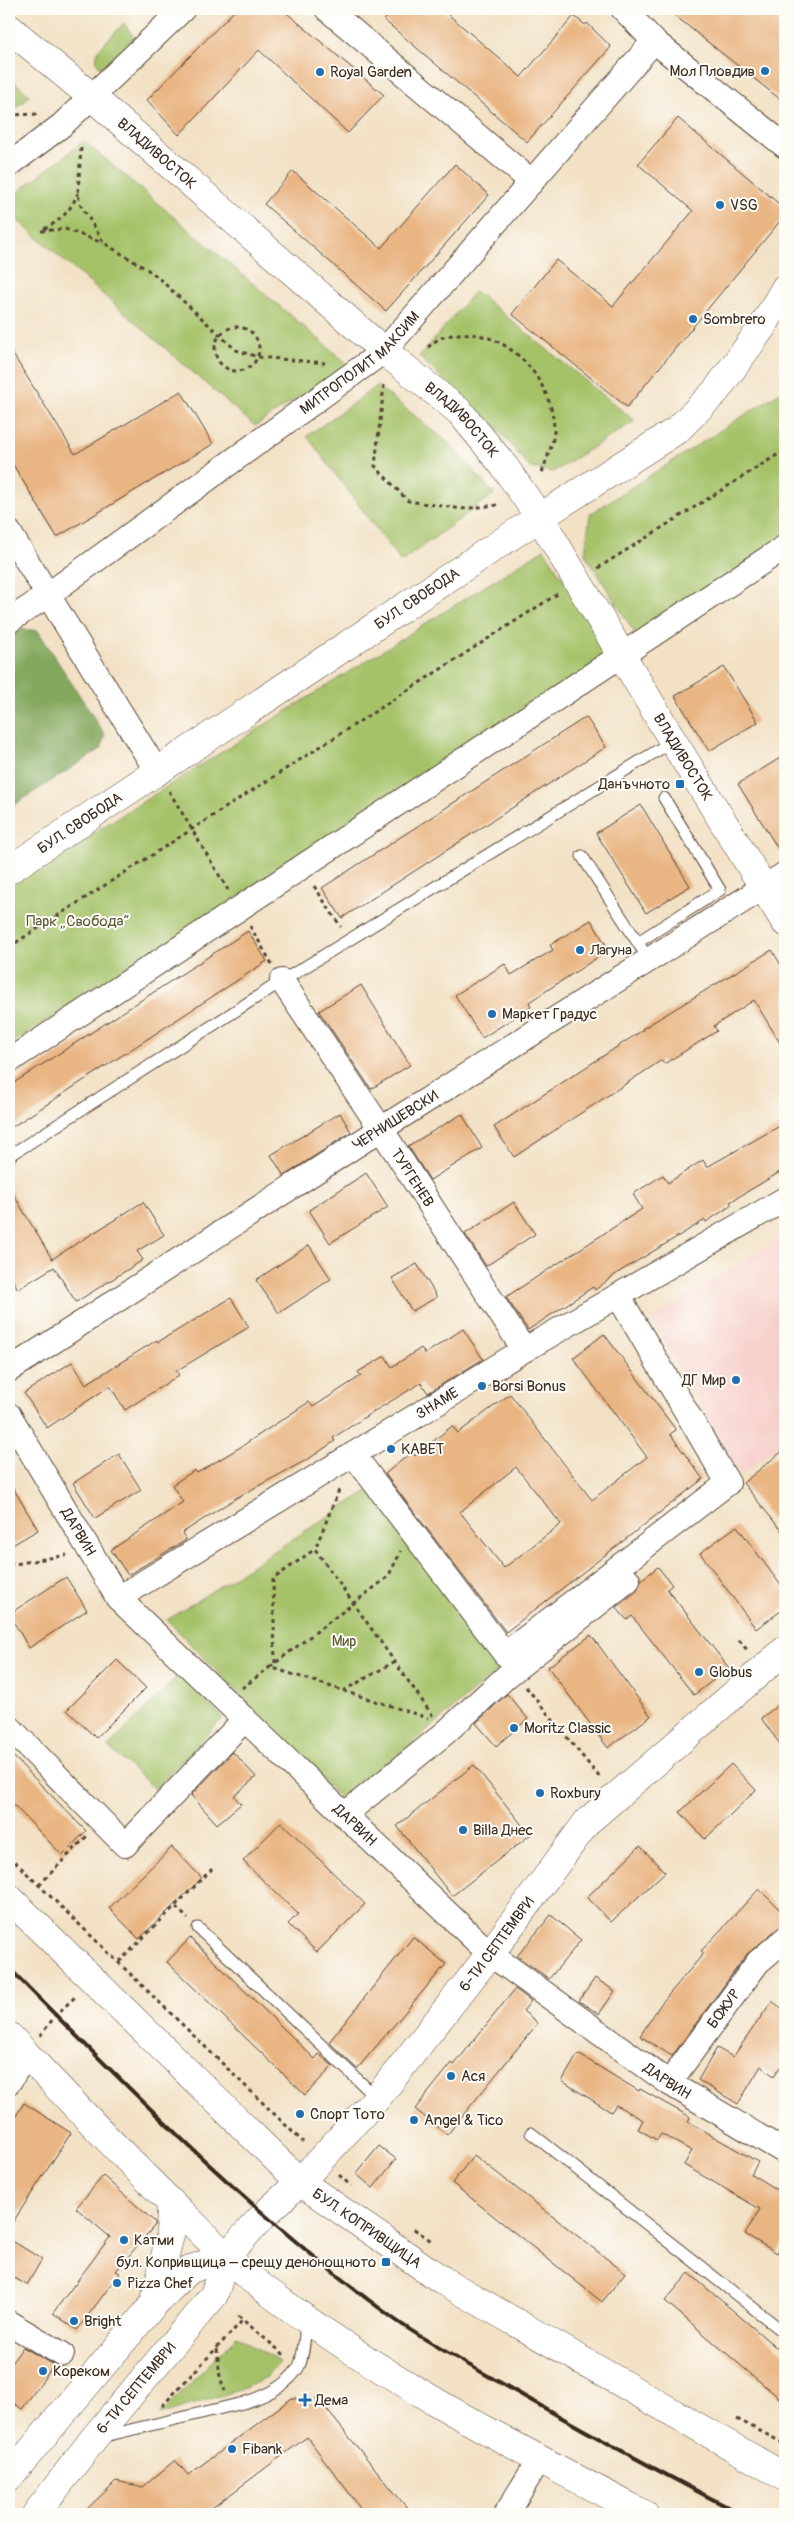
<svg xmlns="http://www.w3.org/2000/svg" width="794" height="2523" font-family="Pangolin,sans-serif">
<rect width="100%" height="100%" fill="#fdfcf7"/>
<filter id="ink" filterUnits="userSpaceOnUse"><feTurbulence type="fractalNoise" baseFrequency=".02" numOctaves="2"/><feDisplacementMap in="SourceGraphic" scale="10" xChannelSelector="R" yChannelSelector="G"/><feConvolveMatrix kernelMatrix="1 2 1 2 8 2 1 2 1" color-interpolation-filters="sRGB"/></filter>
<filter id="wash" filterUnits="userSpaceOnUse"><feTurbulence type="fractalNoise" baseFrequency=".0096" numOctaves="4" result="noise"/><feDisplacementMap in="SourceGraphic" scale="20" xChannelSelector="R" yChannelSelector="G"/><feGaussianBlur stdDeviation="1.12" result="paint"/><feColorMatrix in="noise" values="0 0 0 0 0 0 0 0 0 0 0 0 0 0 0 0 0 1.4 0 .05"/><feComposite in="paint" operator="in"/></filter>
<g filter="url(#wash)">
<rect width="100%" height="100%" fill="#f2e1c5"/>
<path fill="#f7d0cb" d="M 785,1234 L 785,1440 L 741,1476 L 652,1319 Z"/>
<path fill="#a6c269" stroke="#707644" d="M 124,23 L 134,37 L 101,69 L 96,61 L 98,50 Z
M 9,77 L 30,96 L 9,113 Z
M 84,141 L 349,365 L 255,426 L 9,213 L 9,199 Z
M 475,291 L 635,421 L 553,472 L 530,468 L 494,425 L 419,357 Z
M 377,386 L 448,442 L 494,494 L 401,562 L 307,436 Z
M 785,389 L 785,538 L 636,635 L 585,554 L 590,514 Z
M 544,549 L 612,655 L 9,1045 L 9,886 Z
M 369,1490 L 504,1665 L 344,1802 L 167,1620 Z
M 179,1675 L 223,1718 L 155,1789 L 108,1747 Z
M 237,2336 L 279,2362 L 267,2378 L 239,2390 L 159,2415 Z"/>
<path fill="#84a85d" stroke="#60693e" d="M 23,629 L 38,631 L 105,735 L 101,749 L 9,808 L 9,638 Z"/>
<g id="blocks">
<path fill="#e9b583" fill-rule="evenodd" d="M 236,9 L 282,9 L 384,95 L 348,133 L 259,50 L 179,135 L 147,100 Z
M 395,9 L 442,9 L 521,77 L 574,16 L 585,25 L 587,23 L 611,47 L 527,142 L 384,20 Z
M 667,9 L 785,9 L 785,103 L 704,39 Z
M 678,118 L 785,209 L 785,215 L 627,407 L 512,314 L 556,260 L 613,306 L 693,211 L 638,164 Z
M 455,164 L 489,195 L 386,311 L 264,204 L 293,171 L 381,248 Z
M 9,348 L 75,454 L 181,391 L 213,444 L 57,537 L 9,458 Z
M 724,667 L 758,722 L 709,751 L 675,696 Z
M 586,717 L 606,747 L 342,918 L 322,888 Z
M 780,758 L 785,768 L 785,860 L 738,784 Z
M 641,805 L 690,886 L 646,913 L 596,833 Z
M 591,920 L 609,950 L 529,1002 L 531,1007 L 482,1038 L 455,995 L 505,964 L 511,975 L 553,950 L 550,945 Z
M 248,931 L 267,961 L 9,1129 L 9,1086 Z
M 772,950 L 785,972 L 785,1051 L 754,1000 L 714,1026 L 717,1031 L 664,1064 L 662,1060 L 514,1157 L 494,1127 L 643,1030 L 642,1029 Z
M 361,985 L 410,1065 L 371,1089 L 319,1011 Z
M 340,1113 L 351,1132 L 284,1176 L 271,1155 Z
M 462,1114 L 482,1148 L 430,1180 L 408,1146 Z
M 785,1123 L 785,1169 L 730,1202 L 732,1205 L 706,1222 L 705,1220 L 619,1272 L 595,1290 L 593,1287 L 528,1330 L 506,1297 L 642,1209 L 633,1194 L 663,1175 L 668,1183 L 703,1160 L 707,1167 Z
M 366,1173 L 388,1207 L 330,1243 L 309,1210 Z
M 9,1187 L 52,1259 L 143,1202 L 164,1235 L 137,1251 L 143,1260 L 76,1302 L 54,1267 L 18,1289 L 9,1274 Z
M 514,1202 L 535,1234 L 486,1266 L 465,1234 Z
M 309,1245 L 331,1279 L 279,1313 L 256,1280 Z
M 417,1264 L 437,1297 L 412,1311 L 392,1278 Z
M 231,1298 L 249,1327 L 176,1371 L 179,1375 L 125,1410 L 110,1386 L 47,1428 L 24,1393 L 72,1362 L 86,1384 L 157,1340 L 158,1342 Z
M 463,1329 L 483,1359 L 428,1393 L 421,1383 L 368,1415 L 333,1438 L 335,1441 L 310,1458 L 236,1498 L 182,1533 L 186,1540 L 128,1575 L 111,1550 L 183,1502 L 172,1485 L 195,1470 L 197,1473 L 239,1448 L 309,1402 L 313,1407 L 361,1376 L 358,1372 L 385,1356 L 392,1367 L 421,1348 L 425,1354 Z
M 604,1334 L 676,1430 L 670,1434 L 703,1479 L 506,1632 L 385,1474 L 412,1452 L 415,1456 L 452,1426 L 458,1433 L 510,1394 L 592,1500 L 647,1457 L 573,1358 ZM 516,1467 L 561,1524 L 504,1568 L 460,1512 Z
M 785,1449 L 785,1535 L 743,1483 Z
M 119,1454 L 141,1490 L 95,1518 L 73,1483 Z
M 9,1481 L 38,1530 L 9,1547 Z
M 737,1526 L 785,1591 L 785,1608 L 756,1629 L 700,1553 Z
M 658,1567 L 672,1585 L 667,1589 L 729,1668 L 694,1695 L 632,1616 L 627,1620 L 616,1607 L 637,1591 L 641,1580 Z
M 66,1577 L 87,1610 L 29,1648 L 9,1614 Z
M 591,1635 L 651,1716 L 608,1748 L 548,1667 Z
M 117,1660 L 146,1688 L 96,1738 L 67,1710 Z
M 507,1694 L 528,1719 L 496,1746 L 476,1723 Z
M 785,1700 L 785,1751 L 761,1718 Z
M 9,1752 L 86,1831 L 62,1855 L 9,1800 Z
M 233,1752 L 256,1777 L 234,1796 L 241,1804 L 217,1824 L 191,1795 Z
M 731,1764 L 756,1790 L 705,1839 L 680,1812 Z
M 474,1765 L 530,1835 L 452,1896 L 397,1826 Z
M 281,1822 L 365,1904 L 317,1952 L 288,1924 L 298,1914 L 243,1861 Z
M 640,1846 L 665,1872 L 611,1922 L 587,1897 Z
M 172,1847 L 202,1878 L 139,1939 L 109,1908 Z
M 759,1889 L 785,1915 L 785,1923 L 747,1954 L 672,2056 L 640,2036 L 660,2005 L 704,1953 L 701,1951 Z
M 551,1915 L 581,1940 L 549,1979 L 517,1956 Z
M 413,1937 L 446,1964 L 357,2069 L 329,2042 Z
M 190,1938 L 315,2059 L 319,2054 L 333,2066 L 305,2095 L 167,1962 Z
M 595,1978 L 615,1991 L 599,2014 L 579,2001 Z
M 515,1989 L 531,2001 L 523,2011 L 538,2023 L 447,2135 L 415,2109 L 452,2063 L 454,2065 Z
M 772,2001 L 785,2011 L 785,2060 L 774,2076 L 761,2066 L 738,2104 L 698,2080 L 717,2048 L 733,2057 Z
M 578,2054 L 639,2091 L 640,2089 L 690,2117 L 688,2122 L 758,2162 L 751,2174 L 785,2195 L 785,2240 L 777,2253 L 745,2234 L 760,2209 L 684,2165 L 692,2151 L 661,2134 L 657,2140 L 638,2129 L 643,2120 L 616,2105 L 611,2112 L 562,2081 Z
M 24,2103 L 71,2133 L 9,2228 L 9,2127 Z
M 379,2146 L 396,2159 L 373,2188 L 356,2174 Z
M 474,2155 L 625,2273 L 602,2302 L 452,2183 Z
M 103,2176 L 155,2222 L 155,2225 L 116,2271 L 120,2273 L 77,2330 L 53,2313 L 110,2237 L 76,2208 Z
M 9,2239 L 42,2259 L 27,2285 L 9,2275 Z
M 689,2273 L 785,2355 L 785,2403 L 665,2301 Z
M 23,2347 L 54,2365 L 22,2409 L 9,2400 L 9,2366 Z
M 292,2398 L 318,2399 L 412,2514 L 365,2514 L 307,2437 L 204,2514 L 82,2514 L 116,2481 L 143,2487 L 175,2460 L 188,2475 Z"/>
</g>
</g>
<g filter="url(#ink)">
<use href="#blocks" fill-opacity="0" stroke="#564537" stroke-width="1"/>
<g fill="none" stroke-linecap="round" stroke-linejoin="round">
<defs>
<path id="service" d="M 582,856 L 642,949
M 638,942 L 720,890 L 664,798
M 9,1156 L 282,981 L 673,741
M 198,1928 L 377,2098
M 531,2133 L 785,2333
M 101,2437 L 243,2403 C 263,2397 286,2387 298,2368 C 304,2359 305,2332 306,2321"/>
<g id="minor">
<path d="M 327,9 L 532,182"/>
<path d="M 623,9 L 654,41 L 785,146"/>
<path d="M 9,165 L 62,125 L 183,9"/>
<path d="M 9,532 L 158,773"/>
<path id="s1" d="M 9,621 L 49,594 L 384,351 L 654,41"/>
<path id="s2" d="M 282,981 L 381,1129 L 524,1350"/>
<path d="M 9,1061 L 785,547"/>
<path id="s3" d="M 9,1370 L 381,1129 L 785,874"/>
<path id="s4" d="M 9,1415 L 118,1598 L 490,1954 L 669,2083 L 785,2152"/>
<path d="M 353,1454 L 505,1654 L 728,1483 L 619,1297"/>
<path id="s5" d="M 118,1598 L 524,1350 L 785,1199"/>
<path d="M 9,1727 L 125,1845 L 245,1719"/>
<path d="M 344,1815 L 445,1733 L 508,1675 L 628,1580"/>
<path d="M 9,2082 L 26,2054"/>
<path id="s6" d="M 669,2083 L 758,1962 L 785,1939"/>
<path d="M 9,2323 L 62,2354"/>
<path d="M 506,2514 L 539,2460"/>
</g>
<g id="tertiary">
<path id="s7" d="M 9,28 L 92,97 L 384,351 L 460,412 L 504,466 L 540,518 L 673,741 L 785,922"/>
<path id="s8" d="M 9,870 L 517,532 L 677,430 L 716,391 L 763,326 L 785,288"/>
<path id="s9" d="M 300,2182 L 377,2098 L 490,1954 L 587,1822 L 785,1650"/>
</g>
<g id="secondary">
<path id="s10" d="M 9,1898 L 300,2182 L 442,2280 L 785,2477"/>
<path d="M 9,2036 C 68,2098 127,2161 189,2220 C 208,2238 225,2257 244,2273 C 366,2370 507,2443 644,2514"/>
<path d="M 154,2304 L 170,2235 L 171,2203"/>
<path d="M 9,2477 L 154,2304 L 189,2270 L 226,2256 L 263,2216 L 300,2182"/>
<path id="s11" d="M 36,2514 L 94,2438 L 214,2295 L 226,2256"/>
</g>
</defs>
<use href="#service" stroke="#564537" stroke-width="13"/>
<use href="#minor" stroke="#564537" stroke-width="26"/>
<use href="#tertiary" stroke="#564537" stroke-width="29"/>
<use href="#secondary" stroke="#564537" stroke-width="29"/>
<path stroke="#564537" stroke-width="3" stroke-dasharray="4 4" stroke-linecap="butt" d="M 9,115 L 38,114
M 81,148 L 78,193 L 80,204 L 104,243 L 153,273 L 236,350 L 258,357 L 325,363
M 44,229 C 61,221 71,210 78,193
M 41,231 L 65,229 L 103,243
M215 349a22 22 0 1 1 44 0a22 22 0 1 1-44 0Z
M 428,347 C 432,344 438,338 444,337 C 500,319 555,378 554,432 C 553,445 546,460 542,473
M 384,385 L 375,466 L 408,501 L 462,509 L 497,505
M 598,568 L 785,450
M 169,791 L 228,890
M 314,886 L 341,927
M 250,926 L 272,964
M 9,947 L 559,593
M 9,1469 L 15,1465
M 339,1490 L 315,1549 L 433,1716
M 9,1565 L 67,1555
M 739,1640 L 748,1651
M 275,1663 L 273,1579 L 315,1549
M 270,1667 L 388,1577 L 401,1551
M 526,1687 L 601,1779
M 242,1688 L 270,1667 L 428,1718
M 343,1691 L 394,1662
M 9,1856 L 303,2142
M 39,1885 L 87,1836
M 176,1907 L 188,1919
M 119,1962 L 212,1869
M 40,2036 L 56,2015 L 76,1996
M 339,2175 L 351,2186
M 414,2229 L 433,2242
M 238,2316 L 287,2357
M 217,2349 L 220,2377 L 225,2391
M 162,2406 L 242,2321
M 737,2419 L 785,2444"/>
<use href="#service" stroke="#fff" stroke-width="11"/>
<use href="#minor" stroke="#fff" stroke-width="24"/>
<use href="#tertiary" stroke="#fff" stroke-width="28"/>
<use href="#secondary" stroke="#fff" stroke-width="28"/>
<path stroke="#3b2a1e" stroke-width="4" d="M 9,1968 C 131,2091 253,2216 394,2319 C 428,2343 465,2363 501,2383 C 580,2429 660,2472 741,2514"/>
</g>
</g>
<g fill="#1f6fb2" stroke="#fdfcf7" stroke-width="2">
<circle cx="765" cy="71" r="5"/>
<circle cx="320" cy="72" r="5"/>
<circle cx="720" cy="205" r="5"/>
<circle cx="693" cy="319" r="5"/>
<rect x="675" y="779" width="10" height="10" rx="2.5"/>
<circle cx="580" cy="950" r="5"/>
<circle cx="492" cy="1014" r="5"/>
<circle cx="736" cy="1380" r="5"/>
<circle cx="482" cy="1386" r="5"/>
<circle cx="391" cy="1449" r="5"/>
<circle cx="699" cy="1672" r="5"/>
<circle cx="514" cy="1728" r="5"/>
<circle cx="540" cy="1793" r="5"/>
<circle cx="463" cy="1830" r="5"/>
<circle cx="451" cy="2076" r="5"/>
<circle cx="300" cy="2114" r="5"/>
<circle cx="414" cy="2120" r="5"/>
<circle cx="124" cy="2240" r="5"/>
<rect x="381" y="2257" width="10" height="10" rx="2.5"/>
<circle cx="117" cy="2283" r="5"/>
<circle cx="74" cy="2321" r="5"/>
<circle cx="43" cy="2371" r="5"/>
<path d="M302.5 2392.5h5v5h5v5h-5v5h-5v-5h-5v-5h5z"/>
<circle cx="232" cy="2449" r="5"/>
</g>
<g text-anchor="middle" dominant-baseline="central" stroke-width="4" stroke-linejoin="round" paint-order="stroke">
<g font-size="15" fill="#3b2a1e" stroke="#fdfcf7" text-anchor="start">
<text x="755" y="71" text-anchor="end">Мол Пловдив</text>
<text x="330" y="72">Royal Garden</text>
<text x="730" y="205">VSG</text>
<text x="703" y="319">Sombrero</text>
<text x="670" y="784" text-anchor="end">Данъчното</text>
<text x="590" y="950">Лагуна</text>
<text x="502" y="1014">Маркет Градус</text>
<text x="726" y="1380" text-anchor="end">ДГ Мир</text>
<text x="492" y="1386">Borsi Bonus</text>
<text x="401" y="1449">KABET</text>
<text x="709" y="1672">Globus</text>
<text x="524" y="1728">Moritz Classic</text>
<text x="550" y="1793">Roxbury</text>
<text x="473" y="1830">Billa Днес</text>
<text x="461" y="2076">Ася</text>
<text x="310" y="2114">Спорт Тото</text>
<text x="424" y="2120">Angel &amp; Tico</text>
<text x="134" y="2240">Катми</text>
<text x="376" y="2262" text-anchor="end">бул. Копривщица – срещу денонощното</text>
<text x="127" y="2283">Pizza Chef</text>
<text x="84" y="2321">Bright</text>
<text x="53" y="2371">Кореком</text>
<text x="315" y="2400">Дема</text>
<text x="242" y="2449">Fibank</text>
</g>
<g font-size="15" fill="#3b2a1e" stroke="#fdfcf7">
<text stroke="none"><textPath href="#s7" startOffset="194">ВЛАДИВОСТОК</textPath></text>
<text stroke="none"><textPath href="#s1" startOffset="436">МИТРОПОЛИТ МАКСИМ</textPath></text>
<text stroke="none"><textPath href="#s7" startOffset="599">ВЛАДИВОСТОК</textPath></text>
<text stroke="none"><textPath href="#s8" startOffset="490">БУЛ. СВОБОДА</textPath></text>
<text stroke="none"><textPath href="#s7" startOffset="1004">ВЛАДИВОСТОК</textPath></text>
<text stroke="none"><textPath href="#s8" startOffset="85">БУЛ. СВОБОДА</textPath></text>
<text stroke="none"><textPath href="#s3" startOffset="460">ЧЕРНИШЕВСКИ</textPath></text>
<text stroke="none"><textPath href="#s2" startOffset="236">ТУРГЕНЕВ</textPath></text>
<text stroke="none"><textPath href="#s5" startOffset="374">ЗНАМЕ</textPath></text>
<text stroke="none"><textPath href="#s4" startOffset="136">ДАРВИН</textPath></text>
<text stroke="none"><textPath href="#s4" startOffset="541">ДАРВИН</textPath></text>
<text stroke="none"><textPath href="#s9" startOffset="309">6-ТИ СЕПТЕМВРИ</textPath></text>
<text stroke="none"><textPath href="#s6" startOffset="92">БОЖУР</textPath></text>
<text stroke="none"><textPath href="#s4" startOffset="946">ДАРВИН</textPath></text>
<text stroke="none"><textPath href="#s10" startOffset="488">БУЛ. КОПРИВЩИЦА</textPath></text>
<text stroke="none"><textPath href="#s11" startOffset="161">6-ТИ СЕПТЕМВРИ</textPath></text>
</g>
<g font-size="15" fill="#5b5834" stroke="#fdfcf7">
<text x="78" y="921">Парк „Свобода“</text>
<text x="344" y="1641">Мир</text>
</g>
</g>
<rect width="794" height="2523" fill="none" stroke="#fdfcf7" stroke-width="30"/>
</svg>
